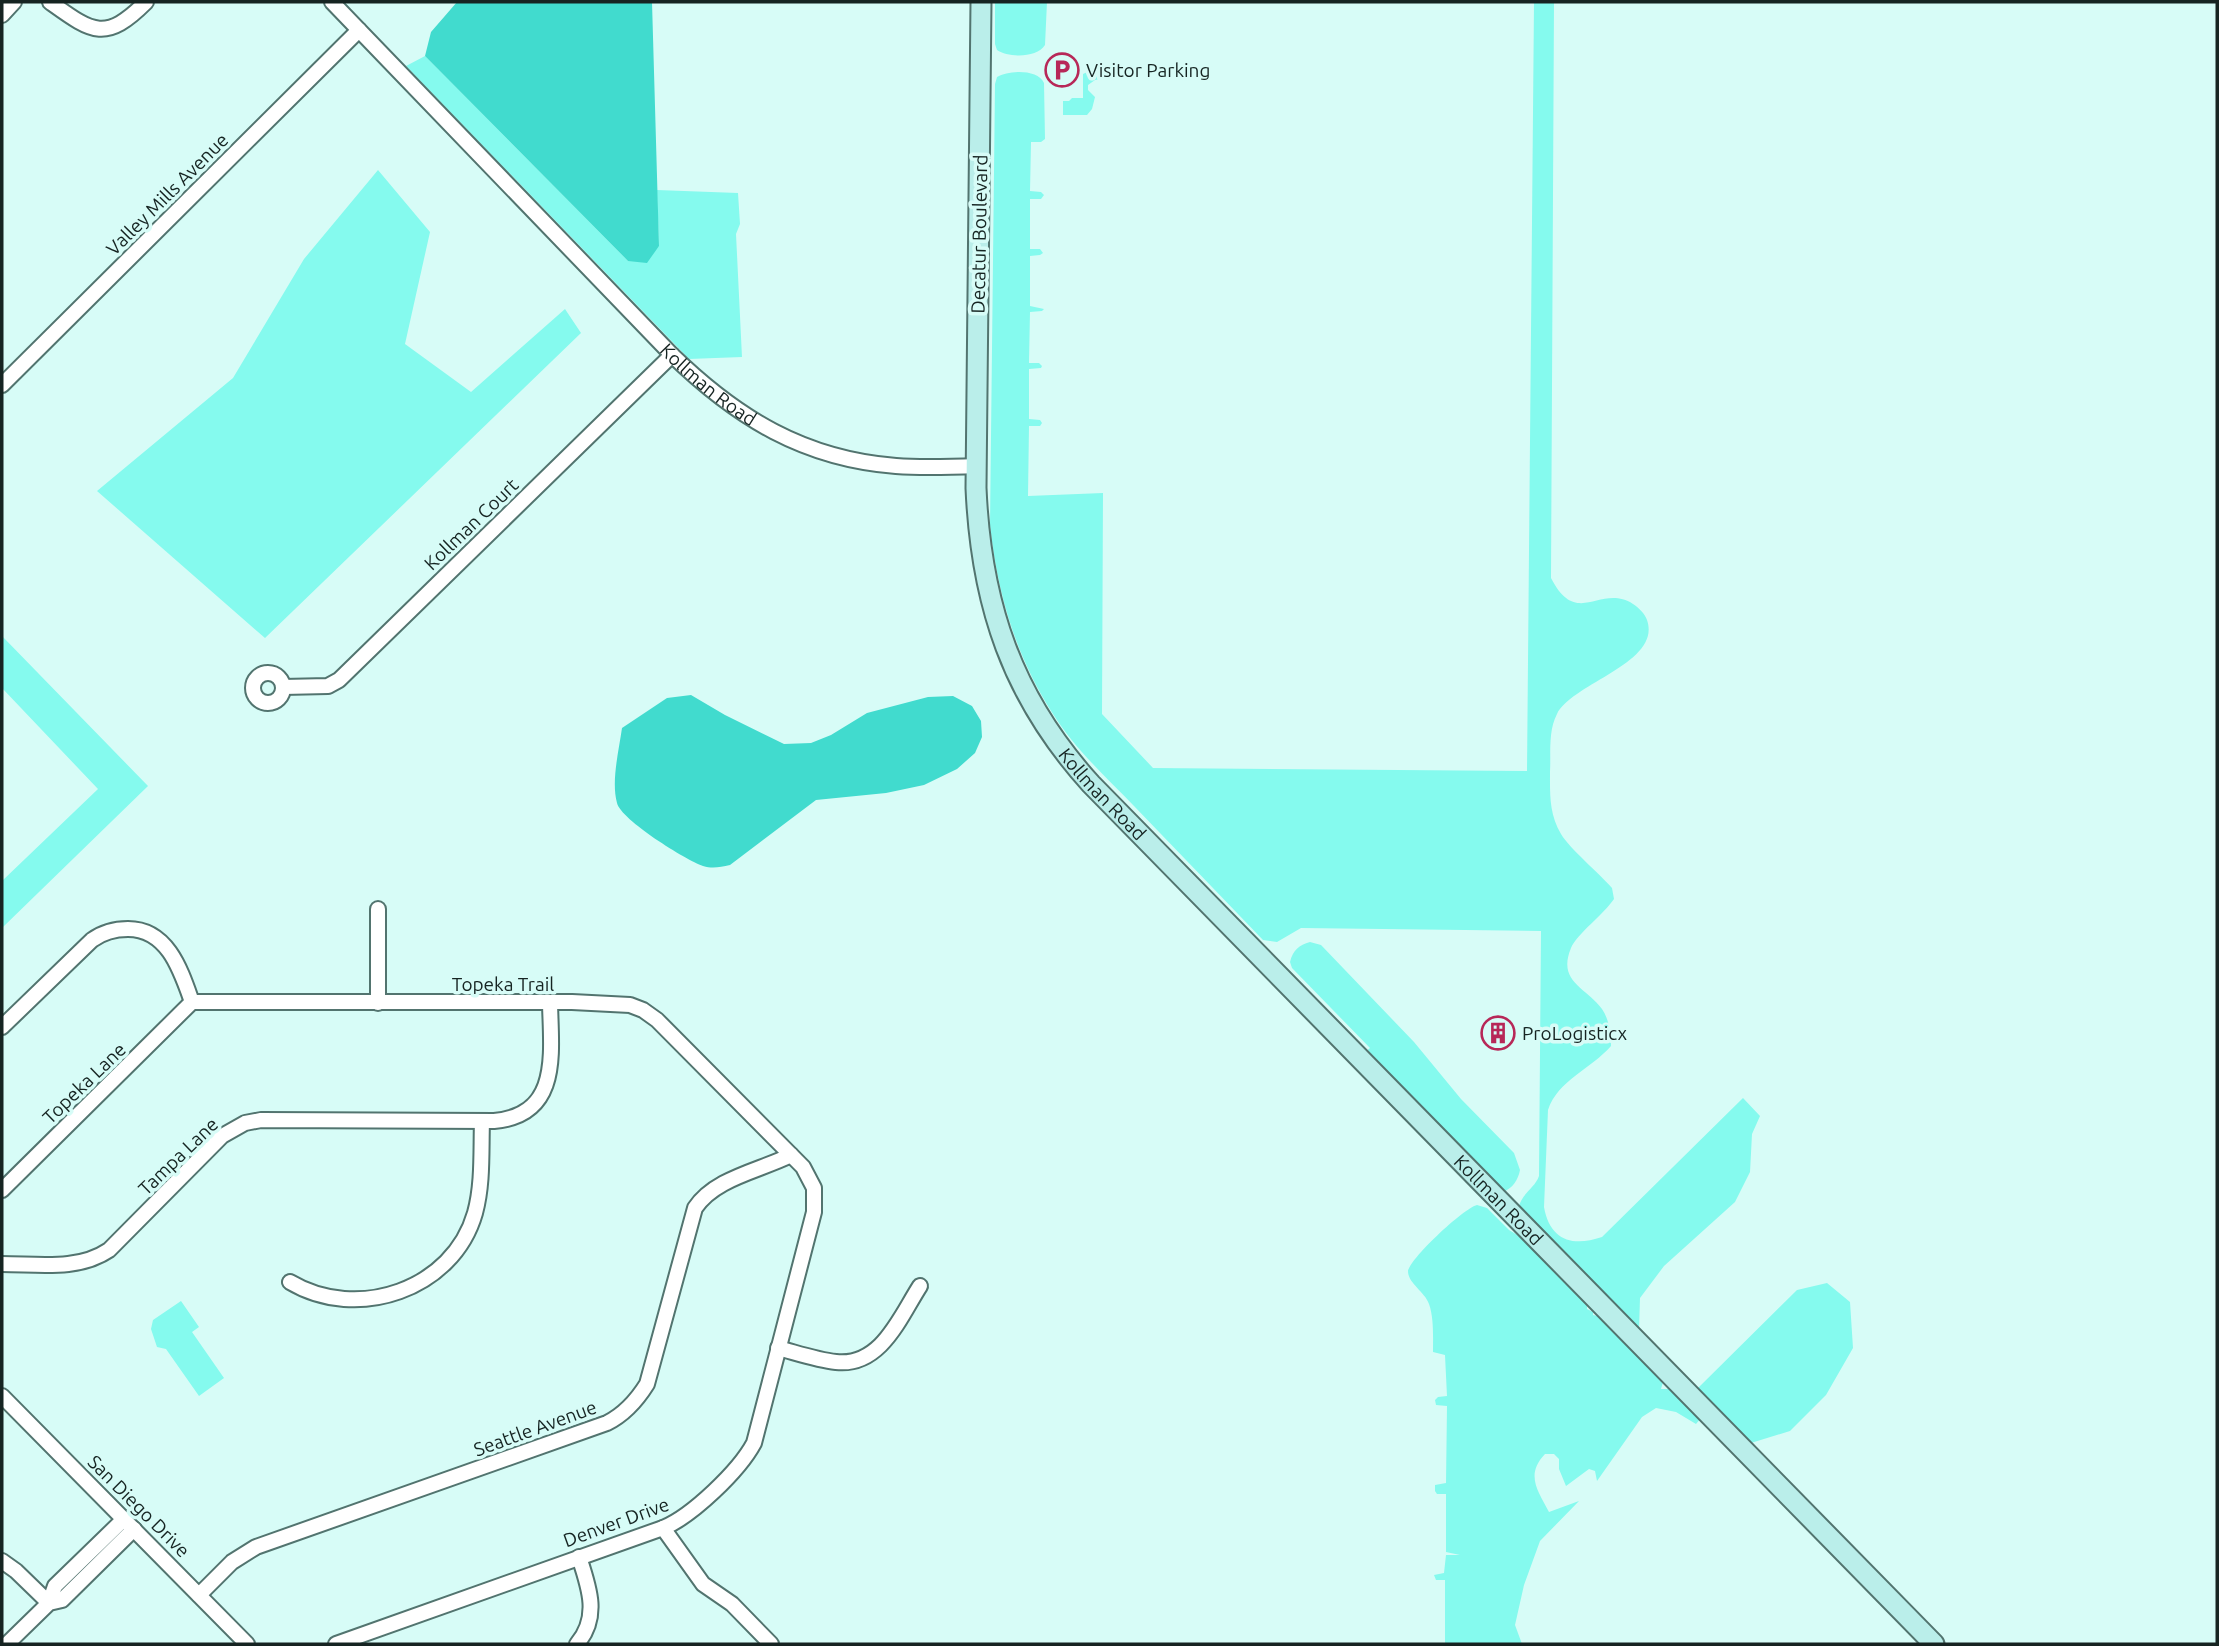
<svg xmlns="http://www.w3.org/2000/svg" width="2219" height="1646" font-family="Ubuntu,sans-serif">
<rect width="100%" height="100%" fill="#d7fcf7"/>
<path fill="#85faee" d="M 995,2 L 1047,2 L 1045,45 C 1037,58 1009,58 997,50 L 995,44 Z
M 1534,2 L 1554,2 L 1551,578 C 1577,629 1600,583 1633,604 C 1639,608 1645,614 1647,620 C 1662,663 1572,683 1557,714 C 1548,731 1551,753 1550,772 C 1550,794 1549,814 1561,834 C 1570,849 1599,873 1612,888 L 1614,899 C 1604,914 1577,934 1571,948 C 1557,982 1586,987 1602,1009 C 1609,1019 1611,1034 1611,1046 C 1591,1069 1558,1080 1548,1110 L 1544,1207 C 1550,1241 1573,1247 1602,1237 L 1743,1098 L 1760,1116 L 1752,1134 L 1750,1172 L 1735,1202 L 1664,1266 L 1640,1298 L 1639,1330 L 1519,1207 C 1521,1194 1535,1188 1539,1176 L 1541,931 L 1301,928 L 1277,942 L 1263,940 C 1220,895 1177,851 1134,806 C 1106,777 1075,749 1053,714 C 1016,657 997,592 990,525 L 995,84 L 997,77 C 1009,70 1038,69 1044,83 L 1045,139 L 1041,142 L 1031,142 L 1030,191 L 1041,192 L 1044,195 L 1041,199 L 1030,199 L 1030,249 L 1040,249 L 1043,253 L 1040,255 L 1030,256 L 1030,306 L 1044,309 L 1042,311 L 1030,312 L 1029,363 L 1039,363 L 1042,366 L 1041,368 L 1029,369 L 1029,419 L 1040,420 L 1042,423 L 1040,426 L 1029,426 L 1028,496 L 1103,493 L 1102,714 L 1153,768 L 1527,771 Z
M 425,56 L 628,261 L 659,246 L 657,190 L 738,193 L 740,224 L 736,234 L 742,357 L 689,359 L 406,66 Z
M 1091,65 L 1101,65 L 1100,79 L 1095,80 L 1088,85 L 1088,90 L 1095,97 L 1092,109 L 1087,115 L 1063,115 L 1063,101 L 1069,101 L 1072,98 L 1083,98 L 1083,74 L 1089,71 Z
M 378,170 L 430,232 L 405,344 L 471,392 L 565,309 L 581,333 L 265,638 L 97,491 L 233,378 L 304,259 Z
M 2,636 L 148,786 L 2,928 L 2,881 L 98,789 L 2,688 Z
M 1310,942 L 1321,945 L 1414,1042 L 1461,1099 L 1514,1153 L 1520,1170 C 1518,1180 1513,1188 1503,1192 L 1364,1053 L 1370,1048 L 1292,968 L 1290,962 C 1293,950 1299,945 1310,942 Z
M 1477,1205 L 1487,1208 L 1509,1230 L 1529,1242 L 1587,1302 L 1587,1309 L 1593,1312 L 1593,1315 L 1602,1317 L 1663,1382 L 1661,1389 L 1671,1389 L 1701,1418 L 1696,1424 L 1676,1412 L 1656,1408 L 1642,1417 L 1597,1481 L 1595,1471 L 1589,1469 L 1566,1486 L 1559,1469 L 1559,1459 L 1554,1454 L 1545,1454 C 1525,1475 1538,1491 1549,1512 L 1579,1501 L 1540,1541 L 1524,1585 L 1515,1625 L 1522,1644 L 1445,1644 L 1445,1580 L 1436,1580 L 1434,1575 L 1444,1573 L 1446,1555 L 1460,1555 L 1446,1552 L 1446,1494 L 1437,1494 L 1435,1491 L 1435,1485 L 1446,1483 L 1447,1406 L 1436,1405 L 1435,1400 L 1438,1397 L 1447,1396 L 1445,1355 L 1433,1352 C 1433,1337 1434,1318 1429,1304 C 1425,1292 1409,1284 1408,1272 C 1408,1260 1464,1208 1477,1205 Z
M 1827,1283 L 1850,1302 L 1853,1348 L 1826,1395 L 1790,1431 L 1751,1443 L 1697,1389 L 1797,1290 Z
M 181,1301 L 199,1327 L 192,1332 L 224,1378 L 199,1396 L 166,1349 L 157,1347 L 151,1329 L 153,1320 Z"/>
<path fill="#41dbce" d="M 457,2 L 652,2 L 659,246 L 647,263 L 628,261 L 425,56 L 431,32 Z
M 691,695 L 725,715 L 784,744 L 811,743 L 831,735 L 867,713 L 928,697 L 953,696 L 972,706 L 981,721 L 982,737 L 975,753 L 957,769 L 924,785 L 886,793 L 816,800 L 730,865 C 720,867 713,869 703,866 C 686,860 621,820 617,803 C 611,781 619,750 622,728 L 667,698 Z"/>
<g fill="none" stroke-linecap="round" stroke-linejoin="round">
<defs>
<g id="street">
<path d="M 50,2 C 92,32 105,43 146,2"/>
<path id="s1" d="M 332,2 L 672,355 C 737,418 804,459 896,466 C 923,468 950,467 977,466"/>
<path d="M 2,15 L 14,2"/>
<path d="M 2,385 L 359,30"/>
<circle cx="268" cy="688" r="15"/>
<path d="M 283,687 L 328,686 L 339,680 L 672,355"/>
<path d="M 192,1002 L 572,1002 L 630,1005 L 643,1010 L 657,1020 L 803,1167 L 814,1188 L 814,1212 L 754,1443 C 739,1471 692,1516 663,1528 L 336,1644"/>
<path d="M 378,1003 L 378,909"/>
<path d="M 2,1027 L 92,940 C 103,932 115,929 128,929 C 168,929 181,971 192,1002"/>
<path d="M 2,1190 L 192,1002"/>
<path d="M 2,1264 C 38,1264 78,1271 109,1250 L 222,1136 L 245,1123 L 261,1120 L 494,1121 C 561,1115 551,1053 550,1003"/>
<path d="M 290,1282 C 357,1322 453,1290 475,1213 C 483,1184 481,1151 482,1121"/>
<path d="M 778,1348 C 797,1353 817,1360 836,1362 C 881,1367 900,1317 920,1286"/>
<path d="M 2,1396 L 247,1644"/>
<path d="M 663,1528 L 703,1584 L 732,1604 L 771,1644"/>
<path d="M 2,1561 L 16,1571 L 49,1603"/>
<path d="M 199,1595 L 232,1562 L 256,1547 L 607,1423 C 625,1414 637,1400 647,1384 L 695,1208 C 715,1178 759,1171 791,1155"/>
<path d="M 49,1603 L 55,1586 L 124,1519"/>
<path d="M 7,1644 L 49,1603 L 62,1600 L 134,1529"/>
<path d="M 577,1644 C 600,1617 589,1587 579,1557"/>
</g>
<g id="secondary">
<path id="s2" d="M 981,2 L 976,488 C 981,604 1012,697 1091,784 L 1934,1644"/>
</g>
</defs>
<use href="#street" stroke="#52746f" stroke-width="18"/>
<use href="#secondary" stroke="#52746f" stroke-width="23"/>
<use href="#street" stroke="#fff" stroke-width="14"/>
<use href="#secondary" stroke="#baeeea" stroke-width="19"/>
</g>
<defs>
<symbol id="parking-ring" viewBox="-11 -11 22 22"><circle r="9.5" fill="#d7fcf7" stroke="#b72858" stroke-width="1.5"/><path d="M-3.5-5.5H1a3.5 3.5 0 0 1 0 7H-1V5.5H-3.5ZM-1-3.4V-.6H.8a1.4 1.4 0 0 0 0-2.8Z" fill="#b72858"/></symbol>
<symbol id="building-ring" viewBox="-11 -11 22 22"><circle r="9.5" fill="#d7fcf7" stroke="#b72858" stroke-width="1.5"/><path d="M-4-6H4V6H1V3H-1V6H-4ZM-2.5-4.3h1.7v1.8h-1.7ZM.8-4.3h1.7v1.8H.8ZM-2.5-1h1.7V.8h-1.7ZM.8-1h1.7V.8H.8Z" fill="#b72858"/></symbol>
</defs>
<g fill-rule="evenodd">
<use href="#parking-ring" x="1043" y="51" width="38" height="38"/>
<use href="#building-ring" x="1479" y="1014" width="38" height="38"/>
</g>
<g text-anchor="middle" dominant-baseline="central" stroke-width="7" stroke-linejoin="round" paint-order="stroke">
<g font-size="19" fill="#162422" stroke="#d7fcf7" text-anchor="start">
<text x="1086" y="70">Visitor Parking</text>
<text x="1522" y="1033">ProLogisticx</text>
</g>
<g font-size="19" fill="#162422" stroke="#d7fcf7">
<text transform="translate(167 194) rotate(-45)">Valley Mills Avenue</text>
<text transform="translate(979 234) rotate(-89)">Decatur Boulevard</text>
<text stroke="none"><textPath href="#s1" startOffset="537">Kollman Road</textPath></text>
<text transform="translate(471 524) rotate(-44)">Kollman Court</text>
<text stroke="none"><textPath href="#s2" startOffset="826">Kollman Road</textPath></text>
<text x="503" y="984">Topeka Trail</text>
<text transform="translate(84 1083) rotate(-44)">Topeka Lane</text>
<text transform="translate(178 1156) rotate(-44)">Tampa Lane</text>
<text stroke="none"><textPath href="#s2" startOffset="1393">Kollman Road</textPath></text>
<text transform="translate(535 1428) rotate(-20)">Seattle Avenue</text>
<text transform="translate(139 1506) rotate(45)">San Diego Drive</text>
<text transform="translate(616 1522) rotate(-20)">Denver Drive</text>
</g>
</g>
<rect width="2219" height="1646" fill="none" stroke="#162422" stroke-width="7"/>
</svg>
